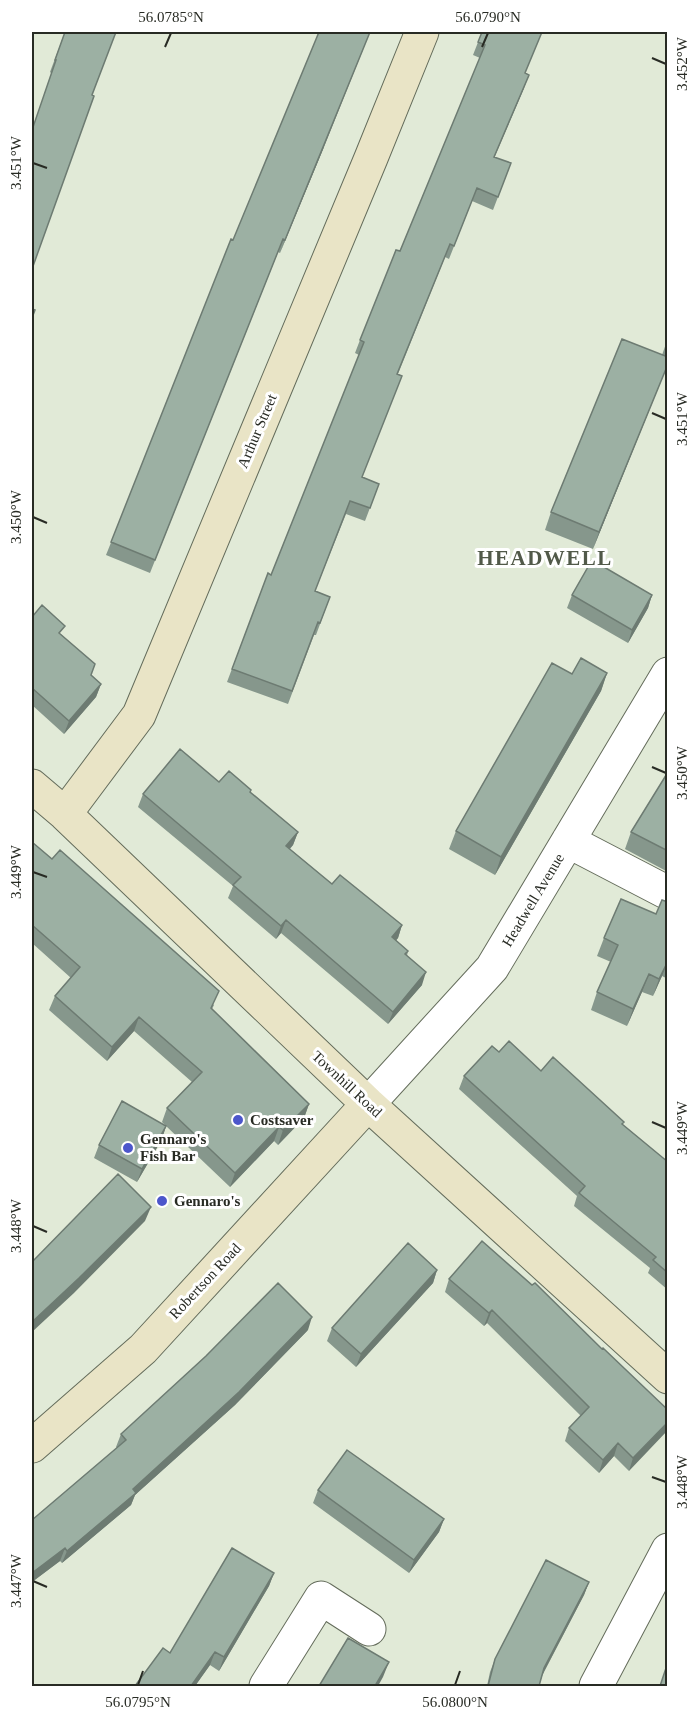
<svg xmlns="http://www.w3.org/2000/svg" width="699" height="1718" font-family="Georgia,serif">
<rect width="100%" height="100%" fill="#e1ead7"/>
<g fill="none" stroke-linecap="round" stroke-linejoin="round">
<defs>
<path id="street" d="M 568,841 L 668,893
M 368,1104 L 492,968 L 668,674
M 266,1686 L 321,1598 L 369,1629
M 596,1686 L 668,1550"/>
<path id="secondary" d="M 32,786 L 65,814 L 368,1104 L 668,1377
M 65,814 L 139,715 L 371,158 L 422,32
M 32,1446 L 143,1349 L 368,1104"/>
</defs>
<use href="#street" stroke="#646c5b" stroke-width="35"/>
<use href="#secondary" stroke="#646c5b" stroke-width="35"/>
<use href="#street" stroke="#fff" stroke-width="33"/>
<use href="#secondary" stroke="#e9e4c6" stroke-width="33"/>
</g>
<path fill="#86978c" d="M 65,32 L 116,32 L 51,73 L 50,72 Z
M 482,32 L 525,74 L 524,88 L 494,157 L 506,176 L 493,210 L 472,201 L 449,259 L 445,257 L 398,374 L 362,477 L 379,484 L 365,521 L 346,514 L 315,591 L 330,597 L 316,635 L 314,635 L 288,704 L 227,682 L 268,573 L 271,575 L 359,355 L 355,353 L 360,340 L 400,251 L 480,58 L 473,55 Z
M 324,147 L 280,253 L 278,252 L 150,573 L 106,555 L 233,240 Z
M 668,338 L 668,364 L 593,549 L 545,530 L 551,512 L 662,355 Z
M 572,595 L 652,595 L 648,608 L 628,643 L 567,608 Z
M 32,617 L 62,635 L 91,675 L 101,684 L 96,697 L 64,734 L 32,705 Z
M 607,673 L 601,691 L 495,875 L 449,849 L 456,831 L 572,674 Z
M 668,772 L 668,872 L 625,849 L 631,832 Z
M 219,782 L 251,790 L 250,793 L 298,832 L 293,845 L 290,849 L 332,884 L 402,925 L 398,938 L 396,940 L 408,951 L 407,956 L 422,985 L 388,1024 L 281,933 L 276,939 L 228,898 L 233,886 L 138,807 L 143,794 Z
M 32,842 L 214,1005 L 212,1009 L 309,1104 L 304,1118 L 278,1145 L 274,1141 L 230,1187 L 166,1126 L 162,1139 L 137,1182 L 94,1158 L 99,1145 L 165,1125 L 162,1122 L 167,1108 L 192,1082 L 134,1031 L 107,1061 L 49,1010 L 55,996 L 71,978 L 32,943 Z
M 668,902 L 668,979 L 662,976 L 653,996 L 642,992 L 627,1026 L 591,1010 L 597,992 L 611,962 L 597,956 L 604,938 L 656,914 Z
M 499,1052 L 541,1071 L 623,1125 L 668,1162 L 668,1290 L 648,1273 L 650,1268 L 574,1206 L 577,1196 L 459,1089 L 464,1076 Z
M 437,1270 L 433,1283 L 356,1367 L 327,1341 L 332,1328 Z
M 449,1279 L 602,1349 L 668,1410 L 629,1471 L 614,1456 L 599,1473 L 565,1441 L 569,1428 L 581,1416 L 487,1323 L 484,1326 L 445,1292 Z
M 308,1330 L 235,1405 L 135,1495 L 131,1505 L 62,1563 L 60,1561 L 32,1582 L 32,1520 L 117,1448 L 116,1447 L 121,1434 Z
M 318,1490 L 444,1519 L 439,1532 L 409,1573 L 313,1503 Z
M 274,1573 L 269,1586 L 219,1671 L 210,1665 L 195,1686 L 135,1686 L 170,1653 Z
M 589,1582 L 584,1595 L 542,1676 L 539,1686 L 487,1686 L 490,1672 L 495,1659 Z"/>
<path fill="#6d7b72" d="M 370,32 L 324,147 L 280,253 L 285,240 Z
M 529,75 L 524,88 L 489,170 L 494,157 Z
M 668,364 L 663,376 L 593,549 L 599,532 Z
M 652,595 L 648,608 L 628,643 L 632,630 Z
M 607,673 L 601,691 L 495,875 L 501,857 Z
M 101,684 L 96,697 L 64,734 L 69,721 Z
M 298,832 L 293,845 L 281,858 L 286,846 Z
M 286,920 L 281,933 L 276,939 L 281,926 Z
M 402,925 L 398,938 L 388,950 L 392,937 Z
M 668,961 L 662,976 L 653,996 L 659,979 Z
M 426,972 L 422,985 L 388,1024 L 393,1012 Z
M 649,974 L 642,992 L 627,1026 L 633,1009 Z
M 139,1017 L 134,1031 L 107,1061 L 112,1047 Z
M 309,1104 L 304,1118 L 278,1145 L 283,1130 Z
M 166,1126 L 162,1139 L 137,1182 L 142,1169 Z
M 279,1127 L 274,1141 L 230,1187 L 235,1173 Z
M 151,1207 L 145,1221 L 74,1293 L 32,1332 L 32,1322 Z
M 437,1270 L 433,1283 L 356,1367 L 361,1354 Z
M 492,1310 L 487,1323 L 484,1326 L 489,1313 Z
M 312,1317 L 308,1330 L 235,1405 L 135,1495 L 131,1505 L 62,1563 L 67,1551 Z
M 668,1422 L 668,1430 L 629,1471 L 633,1458 Z
M 618,1443 L 614,1456 L 599,1473 L 603,1460 Z
M 444,1519 L 439,1532 L 409,1573 L 414,1560 Z
M 65,1548 L 60,1561 L 32,1582 L 32,1573 Z
M 274,1573 L 269,1586 L 219,1671 L 224,1657 Z
M 589,1582 L 584,1595 L 539,1681 L 544,1668 Z
M 215,1652 L 210,1665 L 195,1686 L 191,1686 Z
M 389,1662 L 383,1677 L 378,1686 L 375,1686 Z"/>
<path fill="#9cb0a3" stroke="#6d7b72" stroke-width="1.5" d="M 65,32 L 116,32 L 92,95 L 94,96 L 32,269 L 32,130 L 56,60 L 55,60 Z
M 319,32 L 370,32 L 285,240 L 283,239 L 155,560 L 111,542 L 231,239 L 233,240 Z
M 482,32 L 542,32 L 525,73 L 529,75 L 494,157 L 511,163 L 498,197 L 477,188 L 454,246 L 450,244 L 397,374 L 402,376 L 362,477 L 379,484 L 370,508 L 350,501 L 315,591 L 330,597 L 320,623 L 318,622 L 292,691 L 232,669 L 268,573 L 271,575 L 364,342 L 360,340 L 396,250 L 400,251 L 485,45 L 478,42 Z
M 32,309 L 35,310 L 32,318 Z
M 622,339 L 668,357 L 668,364 L 599,532 L 551,512 Z
M 592,560 L 652,595 L 632,630 L 572,595 Z
M 42,605 L 65,626 L 59,633 L 95,664 L 91,675 L 101,684 L 69,721 L 32,688 L 32,617 Z
M 581,658 L 607,673 L 501,857 L 456,831 L 552,663 L 572,674 Z
M 180,749 L 219,782 L 229,771 L 251,790 L 250,792 L 298,832 L 286,846 L 332,884 L 340,875 L 402,925 L 392,937 L 408,951 L 405,954 L 426,972 L 393,1012 L 286,920 L 281,926 L 233,885 L 241,877 L 143,794 Z
M 668,772 L 668,851 L 631,832 Z
M 32,842 L 52,859 L 60,850 L 219,991 L 211,1008 L 309,1104 L 283,1130 L 279,1127 L 235,1173 L 167,1108 L 202,1072 L 139,1017 L 112,1047 L 55,996 L 80,967 L 32,925 Z
M 621,899 L 656,914 L 662,900 L 668,902 L 668,961 L 659,979 L 649,974 L 633,1009 L 597,992 L 618,945 L 604,938 Z
M 509,1041 L 541,1071 L 553,1057 L 624,1122 L 622,1124 L 668,1162 L 668,1273 L 653,1260 L 656,1257 L 579,1193 L 585,1186 L 464,1076 L 492,1046 L 499,1052 Z
M 122,1101 L 166,1126 L 142,1169 L 99,1145 Z
M 118,1174 L 151,1207 L 79,1278 L 32,1322 L 32,1262 Z
M 482,1241 L 532,1285 L 535,1283 L 602,1349 L 603,1348 L 668,1410 L 668,1422 L 633,1458 L 618,1443 L 603,1460 L 569,1428 L 589,1407 L 492,1310 L 489,1313 L 449,1279 Z
M 408,1243 L 437,1270 L 361,1354 L 332,1328 Z
M 278,1283 L 312,1317 L 239,1392 L 133,1489 L 136,1493 L 67,1551 L 65,1548 L 32,1573 L 32,1520 L 126,1440 L 121,1434 L 206,1356 Z
M 347,1450 L 444,1519 L 414,1560 L 318,1490 Z
M 232,1548 L 274,1573 L 224,1657 L 215,1652 L 191,1686 L 135,1686 L 163,1648 L 170,1653 Z
M 546,1560 L 589,1582 L 544,1668 L 539,1686 L 488,1686 L 495,1659 Z
M 348,1638 L 389,1662 L 375,1686 L 319,1686 Z
M 666,1668 L 668,1669 L 668,1686 L 660,1686 Z"/>
<path fill="none" stroke="#282b24" stroke-width="2" d="M 165,47 L 171,33M 482,47 L 488,33M 652,58 L 666,64M 33,163 L 47,168M 652,413 L 666,419M 33,517 L 47,523M 652,767 L 666,773M 33,872 L 47,877M 652,1122 L 666,1128M 33,1226 L 47,1232M 652,1477 L 666,1482M 33,1581 L 47,1587M 138,1685 L 143,1671M 455,1685 L 460,1671"/>
<g fill="#4c56cb" stroke="#fff" stroke-width="2">
<circle cx="238" cy="1120" r="6"/>
<circle cx="128" cy="1148" r="6"/>
<circle cx="162" cy="1201" r="6"/>
</g>
<g text-anchor="middle" dominant-baseline="central" stroke-width="6" stroke-linejoin="round" paint-order="stroke">
<g font-size="15" fill="#282b24" stroke="#fff">
<text transform="translate(257 431) rotate(-67)">Arthur Street</text>
<text transform="translate(533 900) rotate(-59)">Headwell Avenue</text>
<text transform="translate(347 1084) rotate(43)">Townhill Road</text>
<text transform="translate(205 1281) rotate(-47)">Robertson Road</text>
</g>
<g font-size="15" font-weight="bold" fill="#282b24" stroke="#fff" text-anchor="start">
<text x="250" y="1120">Costsaver</text>
<text x="140" y="1139">Gennaro's<tspan x="140" dy="17">Fish Bar</tspan></text>
<text x="174" y="1201">Gennaro's</text>
</g>
<g font-size="21" font-weight="bold" letter-spacing="1.5" fill="#515949" stroke="#fff">
<text x="545" y="558">HEADWELL</text>
</g>
</g>
<rect width="699" height="1718" fill="none" stroke="#ffffff" stroke-width="66"/>
<rect x="33" y="33" width="633" height="1652" fill="none" stroke="#282b24" stroke-width="2"/>
<g font-size="15" text-anchor="middle" fill="#282b24">
<text x="171" y="22">56.0785°N</text>
<text x="488" y="22">56.0790°N</text>
<text transform="translate(682 64) rotate(-90)" y="5">3.452°W</text>
<text transform="translate(16 163) rotate(-90)" y="5">3.451°W</text>
<text transform="translate(682 419) rotate(-90)" y="5">3.451°W</text>
<text transform="translate(16 517) rotate(-90)" y="5">3.450°W</text>
<text transform="translate(682 773) rotate(-90)" y="5">3.450°W</text>
<text transform="translate(16 872) rotate(-90)" y="5">3.449°W</text>
<text transform="translate(682 1128) rotate(-90)" y="5">3.449°W</text>
<text transform="translate(16 1226) rotate(-90)" y="5">3.448°W</text>
<text transform="translate(682 1482) rotate(-90)" y="5">3.448°W</text>
<text transform="translate(16 1581) rotate(-90)" y="5">3.447°W</text>
<text x="138" y="1707">56.0795°N</text>
<text x="455" y="1707">56.0800°N</text>
</g>
</svg>
